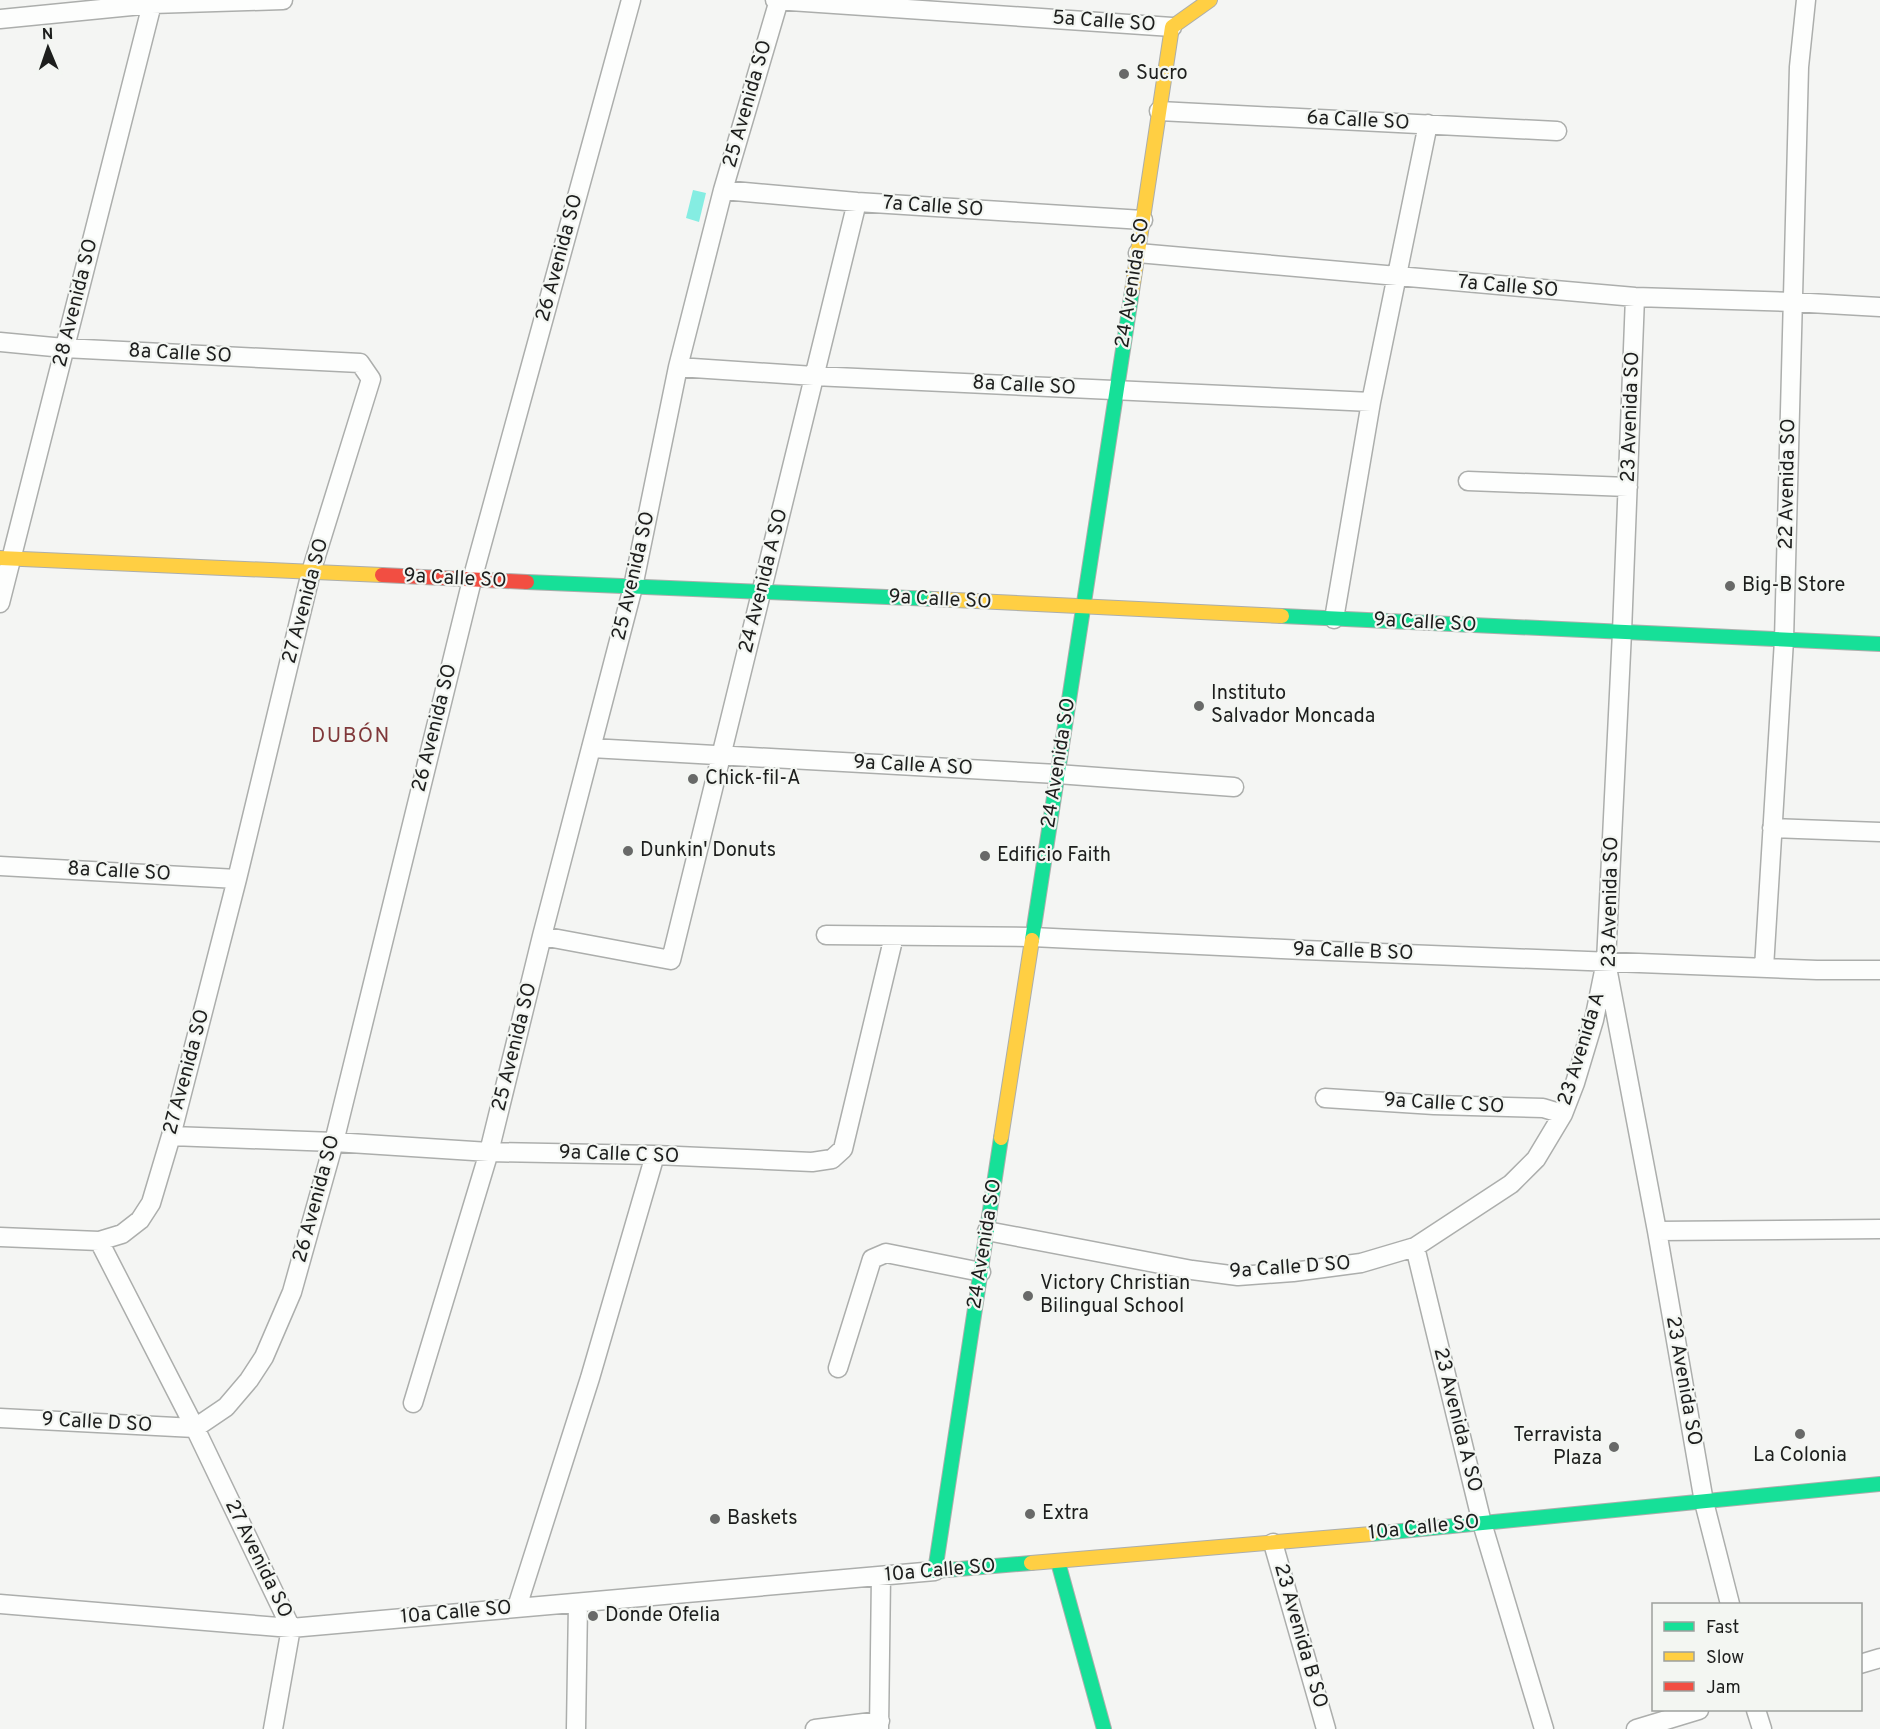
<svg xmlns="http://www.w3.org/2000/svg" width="1880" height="1729" font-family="Overpass,sans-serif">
<rect width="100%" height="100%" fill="#f4f5f3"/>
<path fill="#85ede2" d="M 693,190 L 706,193 L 699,222 L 686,218 Z"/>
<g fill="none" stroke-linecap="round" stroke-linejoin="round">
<defs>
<path id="street" d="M 775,0 L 1172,27
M 0,19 L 152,4 L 283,0
M 1159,111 L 1557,131
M 723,190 L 857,202 L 1143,220
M 1138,253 L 1635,297 L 1792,302 L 1880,307
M 1635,297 L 1622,632 L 1606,962 L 1657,1231 L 1704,1502 L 1730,1604
M 0,342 L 64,348 L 360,363 L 371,379 L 311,572 L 237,879 L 171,1136 L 151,1203 L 140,1220 L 122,1234 L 99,1241 L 0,1237
M 678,367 L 814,376 L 1371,402
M 1468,481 L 1628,487
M 0,603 L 152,4
M 1334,619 L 1371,402 L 1428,124
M 591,748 L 1057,774 L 1234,787
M 1772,828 L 1880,832
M 0,866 L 237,879
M 826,935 L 1032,937 L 1304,950 L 1817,970 L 1880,970
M 542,936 L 671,960 L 857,202
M 1764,968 L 1784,640 L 1799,67 L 1806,0
M 1325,1098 L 1434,1105 L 1543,1108 L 1563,1114
M 171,1136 L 334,1142 L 489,1152 L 655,1155 L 812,1162 L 832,1159 L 843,1149 L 894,936
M 987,1231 L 1192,1270 L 1238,1276 L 1293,1272 L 1361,1263 L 1415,1247 L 1511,1184 L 1536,1159 L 1563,1114 L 1575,1083 L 1594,1020 L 1604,971
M 1657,1231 L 1880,1229
M 99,1241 L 195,1428 L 291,1628 L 273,1729
M 1415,1247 L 1482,1523 L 1544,1729
M 838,1368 L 872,1259 L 886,1253 L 981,1272
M 413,1403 L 489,1152 L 542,936 L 633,587 L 678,367 L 723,190 L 779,0
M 0,1418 L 195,1428
M 195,1428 L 226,1407 L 249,1380 L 264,1357 L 292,1292 L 334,1142 L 472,580 L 631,0
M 1273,1543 L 1326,1729
M 0,1604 L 291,1628 L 935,1571
M 517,1607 L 590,1378 L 655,1155
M 1860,1664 L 1880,1658
M 1756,1710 L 1762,1729
M 576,1729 L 578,1604
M 815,1729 L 880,1721
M 879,1729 L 881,1576
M 1636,1729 L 1699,1710"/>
<path id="fast" d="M 527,582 L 934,599
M 1282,616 L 1880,644
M 1032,940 L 1132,291
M 1001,1138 L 935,1571 L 1031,1563
M 1371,1534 L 1880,1484
M 1058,1562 L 1104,1729"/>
<path id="slow" d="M 1132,291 L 1172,27 L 1210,0
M 0,558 L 382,575
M 934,599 L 1282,616
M 1001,1138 L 1032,940
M 1031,1563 L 1371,1534"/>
<path id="jam" d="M 382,575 L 527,582"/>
</defs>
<use href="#street" stroke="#acaeac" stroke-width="21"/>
<use href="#fast" stroke="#acaeac" stroke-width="16"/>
<use href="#slow" stroke="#acaeac" stroke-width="16"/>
<use href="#jam" stroke="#acaeac" stroke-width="16"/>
<use href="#street" stroke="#fdfefd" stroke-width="18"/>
<use href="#fast" stroke="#16e098" stroke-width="14"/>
<use href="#slow" stroke="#ffcf43" stroke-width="14"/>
<use href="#jam" stroke="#f24e42" stroke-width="14"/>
</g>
<g fill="#686968" stroke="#f3f6f2" stroke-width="2">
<circle cx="1124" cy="74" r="6"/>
<circle cx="1730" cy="586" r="6"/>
<circle cx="1199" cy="706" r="6"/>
<circle cx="693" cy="779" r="6"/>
<circle cx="628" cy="851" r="6"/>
<circle cx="985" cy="856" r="6"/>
<circle cx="1028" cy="1296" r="6"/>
<circle cx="1800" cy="1434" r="6"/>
<circle cx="1614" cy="1447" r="6"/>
<circle cx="1030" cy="1514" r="6"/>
<circle cx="715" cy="1519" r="6"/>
<circle cx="593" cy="1616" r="6"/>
</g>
<g text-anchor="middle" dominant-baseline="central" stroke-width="4.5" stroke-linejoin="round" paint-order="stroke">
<g font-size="20" fill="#1d1e1d" stroke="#f3f6f2">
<text transform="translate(1104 22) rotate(4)">5a Calle SO</text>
<text transform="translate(748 104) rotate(-74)">25 Avenida SO</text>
<text transform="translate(1358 121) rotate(3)">6a Calle SO</text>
<text transform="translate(933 207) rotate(4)">7a Calle SO</text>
<text transform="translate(560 258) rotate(-75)">26 Avenida SO</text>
<text transform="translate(1133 283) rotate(-81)">24 Avenida SO</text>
<text transform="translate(1508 287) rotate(5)">7a Calle SO</text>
<text transform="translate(76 303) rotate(-76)">28 Avenida SO</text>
<text transform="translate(180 354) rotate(3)">8a Calle SO</text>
<text transform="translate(1024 386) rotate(3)">8a Calle SO</text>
<text transform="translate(1631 417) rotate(-88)">23 Avenida SO</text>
<text transform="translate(1788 484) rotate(-89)">22 Avenida SO</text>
<text transform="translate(634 576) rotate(-77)">25 Avenida SO</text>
<text transform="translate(455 579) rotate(3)">9a Calle SO</text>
<text transform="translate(764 581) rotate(-76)">24 Avenida A SO</text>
<text transform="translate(940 600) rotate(3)">9a Calle SO</text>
<text transform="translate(306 601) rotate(-75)">27 Avenida SO</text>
<text transform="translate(1425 623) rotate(3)">9a Calle SO</text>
<text transform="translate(435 728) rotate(-76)">26 Avenida SO</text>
<text transform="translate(1059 763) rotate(-81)">24 Avenida SO</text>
<text transform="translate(913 766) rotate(3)">9a Calle A SO</text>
<text transform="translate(119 872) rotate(3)">8a Calle SO</text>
<text transform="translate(1611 902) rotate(-89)">23 Avenida SO</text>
<text transform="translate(1353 952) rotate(2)">9a Calle B SO</text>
<text transform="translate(515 1047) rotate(-76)">25 Avenida SO</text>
<text transform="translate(1582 1049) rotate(-73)">23 Avenida A</text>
<text transform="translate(187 1072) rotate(-75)">27 Avenida SO</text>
<text transform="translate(1444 1104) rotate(3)">9a Calle C SO</text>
<text transform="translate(619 1155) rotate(2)">9a Calle C SO</text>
<text transform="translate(317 1199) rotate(-75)">26 Avenida SO</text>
<text transform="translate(985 1244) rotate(-81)">24 Avenida SO</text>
<text transform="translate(1290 1268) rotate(-4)">9a Calle D SO</text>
<text transform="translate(1683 1381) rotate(80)">23 Avenida SO</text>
<text transform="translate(1457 1420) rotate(76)">23 Avenida A SO</text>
<text transform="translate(97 1423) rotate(3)">9 Calle D SO</text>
<text transform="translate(1424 1528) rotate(-6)">10a Calle SO</text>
<text transform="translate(258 1559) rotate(64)">27 Avenida SO</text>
<text transform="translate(940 1571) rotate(-5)">10a Calle SO</text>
<text transform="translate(456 1613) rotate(-5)">10a Calle SO</text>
<text transform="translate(1300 1636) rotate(74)">23 Avenida B SO</text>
</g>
<g font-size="20" fill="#1d1e1d" stroke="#f3f6f2" text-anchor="start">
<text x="1136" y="74">Sucro</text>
<text x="1742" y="586">Big-B Store</text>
<text x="1211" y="694">Instituto<tspan x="1211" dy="23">Salvador Moncada</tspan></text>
<text x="705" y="779">Chick-fil-A</text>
<text x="640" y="851">Dunkin' Donuts</text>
<text x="997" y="856">Edificio Faith</text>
<text x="1040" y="1284">Victory Christian<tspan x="1040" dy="23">Bilingual School</tspan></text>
<text x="1602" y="1436" text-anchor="end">Terravista<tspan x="1602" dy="23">Plaza</tspan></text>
<text x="1800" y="1456" text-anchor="middle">La Colonia</text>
<text x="1042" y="1514">Extra</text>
<text x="727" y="1519">Baskets</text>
<text x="605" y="1616">Donde Ofelia</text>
</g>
<g font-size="21" letter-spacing="1.5" fill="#80383a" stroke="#f3f6f2">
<text x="351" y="736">DUBÓN</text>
</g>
</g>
<rect x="1652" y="1603" width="210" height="108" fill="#f3f6f2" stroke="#9da09d" stroke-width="1.5"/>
<rect x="1664" y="1622" width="30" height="9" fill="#16e098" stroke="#9da09d" stroke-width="1.5"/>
<text x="1706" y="1633" font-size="18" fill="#1d1e1d">Fast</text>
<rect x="1664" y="1652" width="30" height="9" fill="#ffcf43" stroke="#9da09d" stroke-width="1.5"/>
<text x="1706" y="1663" font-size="18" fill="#1d1e1d">Slow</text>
<rect x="1664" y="1682" width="30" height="9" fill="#f24e42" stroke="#9da09d" stroke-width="1.5"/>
<text x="1706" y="1693" font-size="18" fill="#1d1e1d">Jam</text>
<g transform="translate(48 48) rotate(358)" stroke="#f3f6f2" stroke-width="4.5" paint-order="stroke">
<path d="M0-4.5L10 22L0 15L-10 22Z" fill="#1d1e1d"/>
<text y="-9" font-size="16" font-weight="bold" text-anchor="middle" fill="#1d1e1d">N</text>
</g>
</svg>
